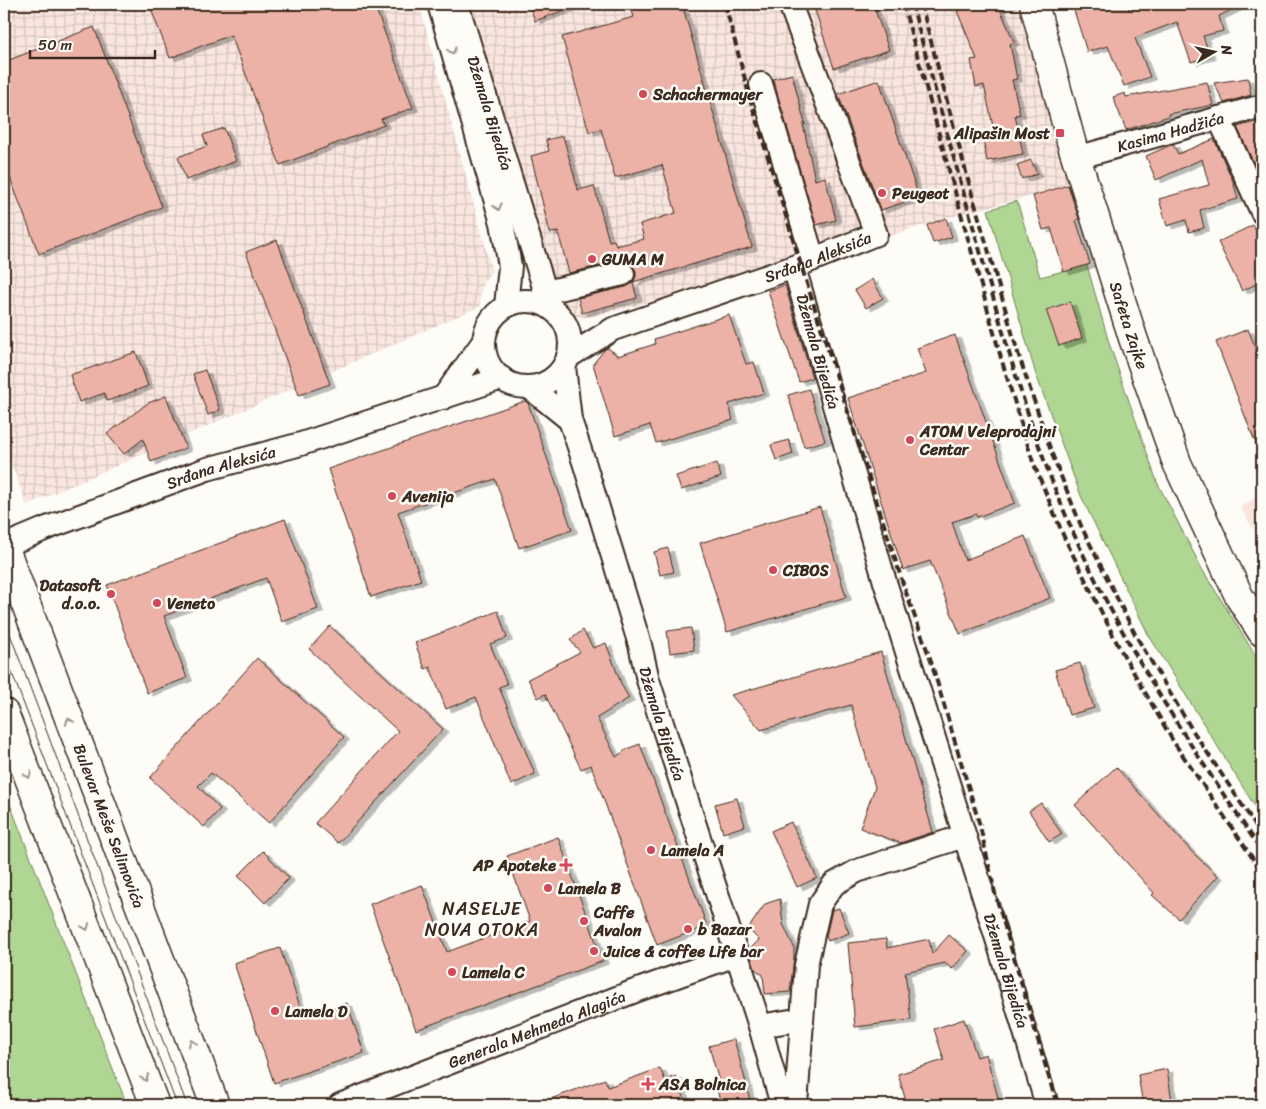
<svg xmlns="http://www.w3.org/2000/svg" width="1266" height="1109" font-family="Sriracha,sans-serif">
<defs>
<pattern id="industrial-grid" width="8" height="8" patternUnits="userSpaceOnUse" patternTransform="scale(1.25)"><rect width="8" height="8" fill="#f8e6df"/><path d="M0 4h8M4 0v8" fill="none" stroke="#d6c5bf"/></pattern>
<filter id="shadow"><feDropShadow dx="5.5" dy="3" stdDeviation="0" flood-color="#0004"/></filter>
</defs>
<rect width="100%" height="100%" fill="#fdfcf7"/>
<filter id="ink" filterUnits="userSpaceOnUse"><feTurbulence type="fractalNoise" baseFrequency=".02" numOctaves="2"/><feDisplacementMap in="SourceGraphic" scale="10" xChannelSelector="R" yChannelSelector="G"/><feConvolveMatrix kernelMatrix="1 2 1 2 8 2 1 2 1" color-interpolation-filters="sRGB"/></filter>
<g filter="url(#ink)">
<path fill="#f8e6df" d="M 1262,494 L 1262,544 L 1240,507 Z"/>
<path fill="url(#industrial-grid)" d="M 4,4 L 419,4 L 492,271 L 484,281 L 480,294 L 481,306 L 27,505 L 4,445 Z
M 458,4 L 1042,4 L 1094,180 L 946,218 L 794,267 L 585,318 L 565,314 L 550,281 Z"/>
<path fill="#afd692" stroke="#758058" d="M 1017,201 L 1040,277 L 1087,265 L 1109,343 L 1157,482 L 1202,569 L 1262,666 L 1262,818 L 1148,634 L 1081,496 L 1036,375 L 988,210 Z
M 4,789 L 127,1105 L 4,1105 Z"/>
<path fill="#ecb2a7" stroke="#3b2a1e" filter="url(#shadow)" d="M 149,4 L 374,4 L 413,108 L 381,119 L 384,125 L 280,165 L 231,35 L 170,58 Z
M 529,4 L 578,4 L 578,5 L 535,21 Z
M 630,4 L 682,4 L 752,247 L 633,282 L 636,277 L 636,271 L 632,265 L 626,261 L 620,261 L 569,273 L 558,232 L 550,233 L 531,156 L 549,151 L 546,140 L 563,136 L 578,190 L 594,186 L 609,241 L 614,240 L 616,246 L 644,239 L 640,224 L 676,213 L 662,165 L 615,178 L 601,129 L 589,132 L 562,37 L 634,17 Z
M 813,4 L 873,4 L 889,50 L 834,68 Z
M 974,4 L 998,4 L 1014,42 L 1010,44 L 1017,79 L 1012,80 L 1020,114 L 1015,115 L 1023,154 L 987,161 L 982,133 L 994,131 L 984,85 L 976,87 L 971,60 L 977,59 L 957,11 Z
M 1072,4 L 1127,4 L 1129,10 L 1146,4 L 1244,4 L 1219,16 L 1223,31 L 1203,36 L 1210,56 L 1191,62 L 1177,22 L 1137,37 L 1135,38 L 1150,77 L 1124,86 L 1108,46 L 1087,52 Z
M 94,27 L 162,207 L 39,254 L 4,162 L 4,62 Z
M 792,74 L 805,124 L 803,124 L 815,180 L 825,177 L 836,220 L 816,225 L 773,79 Z
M 1248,78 L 1251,95 L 1224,103 L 1214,83 Z
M 879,80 L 919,197 L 881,210 L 838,94 Z
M 1207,82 L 1213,105 L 1168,114 L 1169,116 L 1126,130 L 1113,97 L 1125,93 L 1126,97 Z
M 1259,121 L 1262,129 L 1262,181 L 1237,127 Z
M 224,128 L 236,161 L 186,180 L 178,157 L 207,146 L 203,135 Z
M 1214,139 L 1233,181 L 1238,199 L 1200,210 L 1204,228 L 1189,232 L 1186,220 L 1167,226 L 1159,199 L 1209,185 L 1202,159 L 1156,180 L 1146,156 L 1173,144 L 1178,154 Z
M 1031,160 L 1037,174 L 1022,179 L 1017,165 Z
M 1068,185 L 1079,219 L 1076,220 L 1090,264 L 1064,272 L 1051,228 L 1043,230 L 1033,196 Z
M 946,218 L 952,237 L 933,243 L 927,225 Z
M 1253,225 L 1262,243 L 1262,281 L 1242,291 L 1218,242 Z
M 277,240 L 330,384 L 299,395 L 246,252 Z
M 872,279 L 883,298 L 866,308 L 855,290 Z
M 633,283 L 637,298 L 582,313 L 578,298 L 626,287 Z
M 785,285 L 812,378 L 799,382 L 768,291 Z
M 1070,302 L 1082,338 L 1059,346 L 1046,310 Z
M 729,315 L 746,364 L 754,362 L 764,393 L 729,404 L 733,420 L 656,443 L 650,425 L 615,436 L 593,364 L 605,349 L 608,348 L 618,356 L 655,344 L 654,339 Z
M 1248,329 L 1262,364 L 1261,457 L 1216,342 Z
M 955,335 L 1015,503 L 977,517 L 976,514 L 952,522 L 965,560 L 1025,536 L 1050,598 L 960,634 L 930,561 L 903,570 L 848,398 L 926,373 L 917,348 Z
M 136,352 L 148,386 L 107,401 L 105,393 L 79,402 L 70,375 Z
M 205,370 L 220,410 L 208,415 L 193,374 Z
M 809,389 L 825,441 L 804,447 L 788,395 Z
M 166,396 L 186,448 L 151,462 L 143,439 L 124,454 L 107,434 L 148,403 Z
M 525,401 L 528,403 L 572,530 L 519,548 L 495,479 L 398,512 L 421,580 L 371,597 L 328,469 Z
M 789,440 L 793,454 L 776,460 L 771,445 Z
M 717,463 L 721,477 L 681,490 L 676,476 Z
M 820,507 L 846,597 L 727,632 L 700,543 Z
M 285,519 L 318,609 L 282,622 L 266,578 L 164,616 L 187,678 L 147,693 L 107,585 Z
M 668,548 L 674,572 L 660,575 L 654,552 Z
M 498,611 L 507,638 L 490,644 L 507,684 L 499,687 L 535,774 L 511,785 L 476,697 L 446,709 L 430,667 L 425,669 L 415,643 Z
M 330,626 L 443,729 L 338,843 L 315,823 L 398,731 L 309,649 Z
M 691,628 L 694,650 L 670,653 L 667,631 Z
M 583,630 L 593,648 L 606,643 L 622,686 L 629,698 L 597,718 L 616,757 L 627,749 L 640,744 L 707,926 L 657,945 L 591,765 L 581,769 L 545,694 L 538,698 L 528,679 L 580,652 L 570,640 Z
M 881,652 L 933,832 L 900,843 L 860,828 L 875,787 L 851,705 L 761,730 L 731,695 Z
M 257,658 L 344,737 L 269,823 L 211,773 L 198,786 L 220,809 L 204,827 L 150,778 Z
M 1080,663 L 1094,708 L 1069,715 L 1055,670 Z
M 1116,767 L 1192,852 L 1218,876 L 1179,919 L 1152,895 L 1154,893 L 1075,805 Z
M 737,798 L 745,826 L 723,833 L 715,804 Z
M 1041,803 L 1062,834 L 1049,842 L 1029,811 Z
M 791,822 L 817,878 L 797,887 L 771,831 Z
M 558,837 L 603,961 L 416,1030 L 370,904 L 422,885 L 447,952 L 530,921 L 507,856 Z
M 263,851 L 289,878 L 265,903 L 238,876 Z
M 780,899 L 783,924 L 794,947 L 794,957 L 791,984 L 790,992 L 765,994 L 763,975 L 755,969 L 749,950 L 759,940 L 748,929 L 765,904 Z
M 839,908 L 849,933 L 828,941 L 826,936 L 832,910 Z
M 949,935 L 968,951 L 952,969 L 945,963 L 905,972 L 911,1020 L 855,1027 L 848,943 L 886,939 L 887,948 L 929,939 L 932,954 Z
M 280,948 L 304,1018 L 347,1003 L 364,1053 L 274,1083 L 234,963 Z
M 964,1019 L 977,1057 L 986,1054 L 1000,1105 L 907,1105 L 898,1074 L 944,1060 L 934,1029 Z
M 734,1039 L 745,1079 L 751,1105 L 721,1105 L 716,1086 L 720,1085 L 709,1046 Z
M 660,1068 L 665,1080 L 676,1076 L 687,1105 L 537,1105 L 537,1104 L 605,1079 L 608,1087 Z
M 1167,1069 L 1172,1101 L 1143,1105 L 1138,1075 Z"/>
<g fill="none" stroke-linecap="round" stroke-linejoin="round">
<defs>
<g id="minor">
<path d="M 439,4 L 502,223 L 510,266 L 506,306"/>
<path id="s1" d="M 457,4 L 550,307"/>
<path d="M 761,84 L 813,259"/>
<path d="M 1219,118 L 1262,212"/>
<path id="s2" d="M 1076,158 L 1262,106"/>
<path id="s3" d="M 794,267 L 885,582 L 998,942 L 1047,1105"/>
<path d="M 546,292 L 623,274"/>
<circle cx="527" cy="344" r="43"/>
<path id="s4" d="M 568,357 L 613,329 L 794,267 L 876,234 L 790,4"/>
<path id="s5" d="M 564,366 L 570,420 L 584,462 L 640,645 L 648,680 L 760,1026 L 782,1105"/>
<path d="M 529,387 L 570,420"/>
<path d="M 443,398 L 484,341"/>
<path id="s6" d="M 4,546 L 47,528 L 207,469 L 301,444 L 502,378"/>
<path d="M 760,1026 L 802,1019"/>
<path id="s7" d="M 340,1105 L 635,991 L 736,955"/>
<path d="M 796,1105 L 806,965 L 820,904 L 834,884 L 857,871 L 964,836"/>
</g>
<g id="major">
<path id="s8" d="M 1034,4 L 1072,145 L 1087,192 L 1133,338 L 1177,463 L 1240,598 L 1262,632"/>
<path id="s9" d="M 4,546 L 215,1105"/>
<path d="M 4,713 L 155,1105"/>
</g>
</defs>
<use href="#minor" stroke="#3b2a1e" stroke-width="26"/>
<use href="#major" stroke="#3b2a1e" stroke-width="31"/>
<use href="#minor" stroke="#fdfcf7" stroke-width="22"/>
<use href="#major" stroke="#fdfcf7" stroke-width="28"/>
<path stroke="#3b2a1e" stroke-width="1" d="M 4,618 L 187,1105
M 4,652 L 177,1105"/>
<path stroke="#3b2a1e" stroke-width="4" stroke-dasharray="8 4" stroke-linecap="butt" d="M 725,4 L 751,102 L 801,265 L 905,590 L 930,658 L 980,826 L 995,893 L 1057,1105
M 903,4 L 1001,358 L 1033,462 L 1064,537 L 1119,647 L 1173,741 L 1262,872
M 912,4 C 937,98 963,192 990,286 C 1013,369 1038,453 1073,532 C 1123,645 1192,749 1262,851
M 921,4 L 970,187 L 1018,353 L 1052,454 L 1082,528 L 1136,636 L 1191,728 L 1262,835"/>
</g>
<defs><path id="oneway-chevron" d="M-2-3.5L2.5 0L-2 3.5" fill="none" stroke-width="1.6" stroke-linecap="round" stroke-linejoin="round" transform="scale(1.25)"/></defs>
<g stroke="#9c938a">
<use href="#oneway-chevron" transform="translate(452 51) rotate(74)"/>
<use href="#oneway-chevron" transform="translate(498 207) rotate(73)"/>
<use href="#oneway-chevron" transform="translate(69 721) rotate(-111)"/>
<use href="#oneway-chevron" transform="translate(28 775) rotate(69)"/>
<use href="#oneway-chevron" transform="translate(86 927) rotate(69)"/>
<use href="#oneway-chevron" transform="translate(192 1043) rotate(-111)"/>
<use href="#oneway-chevron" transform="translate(145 1078) rotate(69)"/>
</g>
</g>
<g fill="#d1495b" stroke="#fdfcf7" stroke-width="2">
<circle cx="643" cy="94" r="5"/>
<rect x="1055" y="128" width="10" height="10" rx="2.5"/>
<circle cx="882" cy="193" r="5"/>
<circle cx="592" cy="259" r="5"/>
<circle cx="910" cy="440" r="5"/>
<circle cx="392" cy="496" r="5"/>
<circle cx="773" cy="570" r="5"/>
<circle cx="111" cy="594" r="5"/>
<circle cx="157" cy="603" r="5"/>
<circle cx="651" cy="850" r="5"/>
<path d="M563.5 857.5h5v5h5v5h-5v5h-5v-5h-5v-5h5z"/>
<circle cx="548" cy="888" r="5"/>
<circle cx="584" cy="921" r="5"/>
<circle cx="688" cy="929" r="5"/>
<circle cx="594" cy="951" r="5"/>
<circle cx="452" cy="972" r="5"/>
<circle cx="275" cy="1011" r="5"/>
<path d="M645.5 1076.5h5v5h5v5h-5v5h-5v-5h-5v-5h5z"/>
</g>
<g text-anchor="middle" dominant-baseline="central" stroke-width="5" stroke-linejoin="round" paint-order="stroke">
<g font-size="16" font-weight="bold" fill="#3b2a1e" stroke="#fdfcf7" text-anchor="start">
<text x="653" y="94">Schachermayer</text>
<text x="1050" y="133" text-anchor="end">Alipašin Most</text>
<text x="892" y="193">Peugeot</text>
<text x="602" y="259">GUMA M</text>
<text x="920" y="431">ATOM Veleprodajni<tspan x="920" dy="18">Centar</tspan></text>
<text x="402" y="496">Avenija</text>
<text x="783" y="570">CIBOS</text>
<text x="101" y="585" text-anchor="end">Datasoft<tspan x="101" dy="18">d.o.o.</tspan></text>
<text x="167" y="603">Veneto</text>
<text x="661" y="850">Lamela A</text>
<text x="556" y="865" text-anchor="end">AP Apoteke</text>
<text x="558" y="888">Lamela B</text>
<text x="594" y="912">Caffe<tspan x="594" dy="18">Avalon</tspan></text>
<text x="698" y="929">b Bazar</text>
<text x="604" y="951">Juice &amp; coffee Life bar</text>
<text x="462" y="972">Lamela C</text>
<text x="285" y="1011">Lamela D</text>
<text x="659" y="1084">ASA Bolnica</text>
</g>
<g font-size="16" fill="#3b2a1e" stroke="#fdfcf7">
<text stroke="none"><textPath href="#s1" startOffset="114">Džemala Bijedića</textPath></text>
<text stroke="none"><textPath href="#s2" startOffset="98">Kasima Hadžića</textPath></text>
<text stroke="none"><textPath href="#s4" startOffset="270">Srđana Aleksića</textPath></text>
<text stroke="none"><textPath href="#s8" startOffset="335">Safeta Zajke</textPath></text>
<text stroke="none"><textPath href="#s3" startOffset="88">Džemala Bijedića</textPath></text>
<text stroke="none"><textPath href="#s6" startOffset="231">Srđana Aleksića</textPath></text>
<text stroke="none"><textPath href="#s5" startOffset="372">Džemala Bijedića</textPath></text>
<text stroke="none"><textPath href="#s9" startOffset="299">Bulevar Meše Selimovića</textPath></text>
<text stroke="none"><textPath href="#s3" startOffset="735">Džemala Bijedića</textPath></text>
<text stroke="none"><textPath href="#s7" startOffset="211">Generala Mehmeda Alagića</textPath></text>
</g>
<g font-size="18" letter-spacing="1" fill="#3b2a1e" stroke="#fdfcf7">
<text x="482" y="909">NASELJE<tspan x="482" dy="21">NOVA OTOKA</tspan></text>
</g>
</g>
<rect width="1266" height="1109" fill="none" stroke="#fdfcf7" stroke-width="20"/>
<rect x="10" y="10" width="1246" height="1089" fill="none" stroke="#3b2a1e" stroke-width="2" filter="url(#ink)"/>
<g transform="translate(1214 52) rotate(81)" stroke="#fdfcf7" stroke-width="4" paint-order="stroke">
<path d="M0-4L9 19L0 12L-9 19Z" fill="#3b2a1e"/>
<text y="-8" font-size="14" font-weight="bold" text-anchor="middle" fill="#3b2a1e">N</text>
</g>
<path d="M30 50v8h125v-8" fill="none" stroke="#3b2a1e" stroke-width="2.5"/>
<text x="38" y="50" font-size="15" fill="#3b2a1e" stroke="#fdfcf7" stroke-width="4" paint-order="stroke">50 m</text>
</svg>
